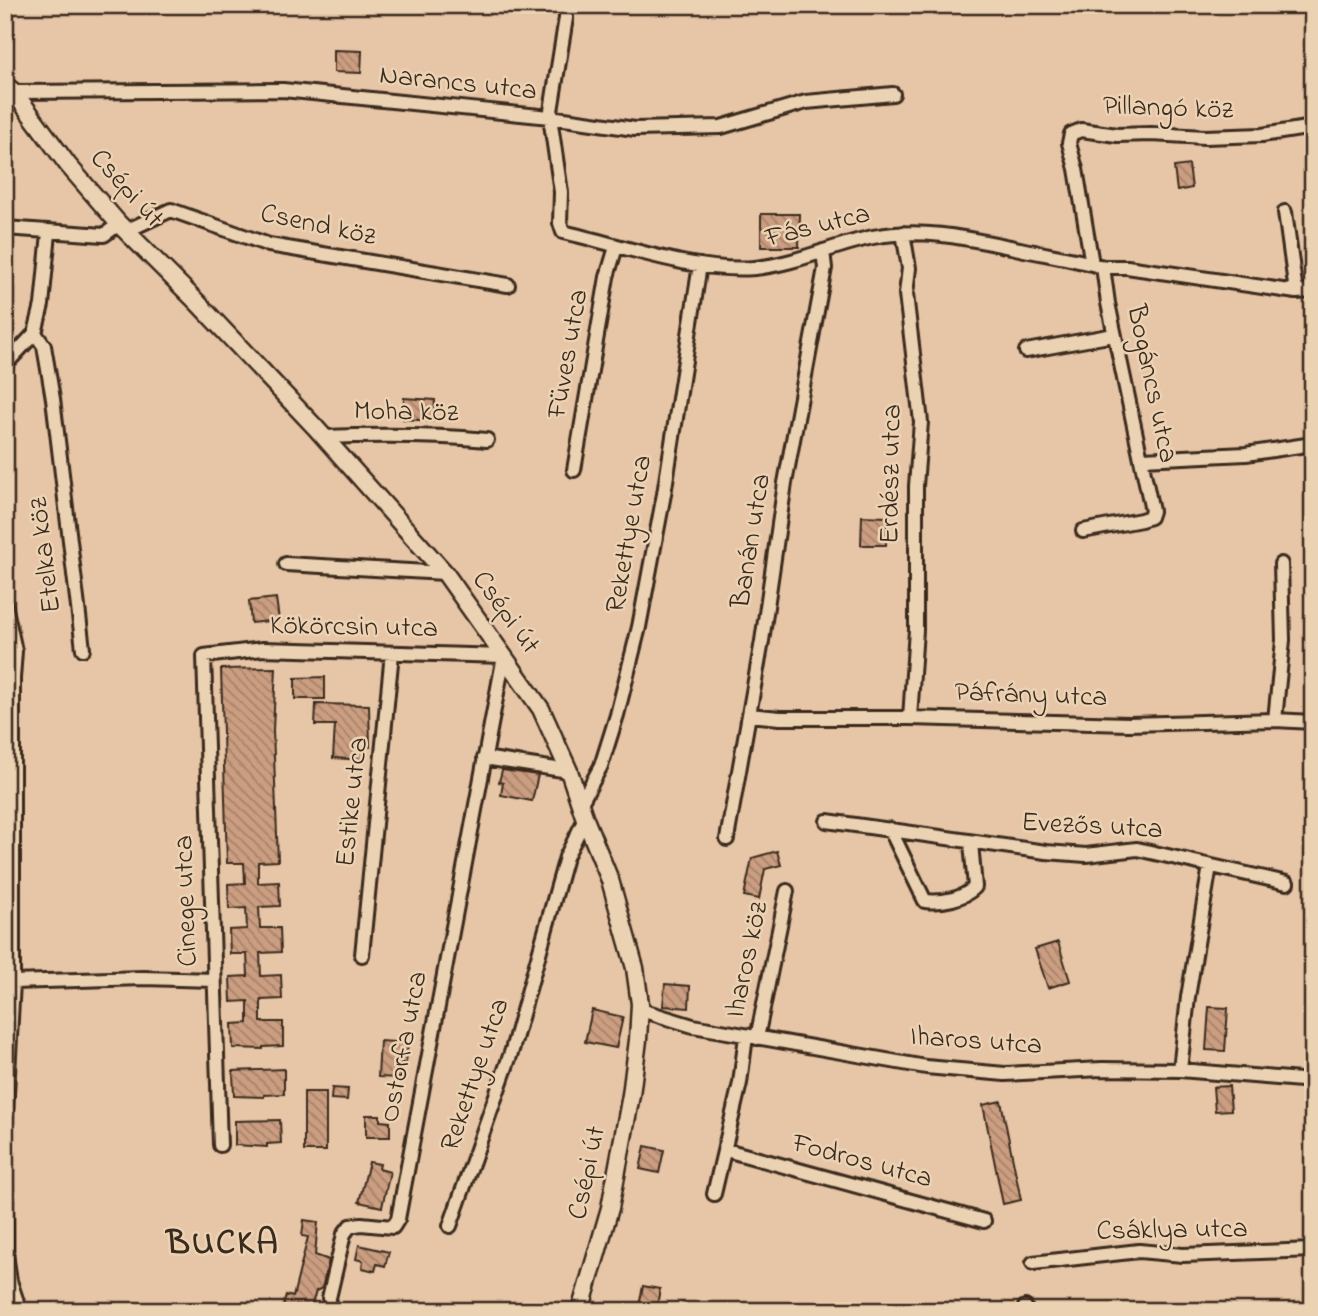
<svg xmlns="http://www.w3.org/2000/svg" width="1318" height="1316" font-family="'Indie Flower',sans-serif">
<defs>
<pattern id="building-back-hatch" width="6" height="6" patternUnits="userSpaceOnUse" patternTransform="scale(1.75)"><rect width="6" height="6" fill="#cb9e81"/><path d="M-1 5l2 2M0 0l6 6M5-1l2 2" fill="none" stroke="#a68169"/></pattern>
</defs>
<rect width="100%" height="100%" fill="#e6c6a7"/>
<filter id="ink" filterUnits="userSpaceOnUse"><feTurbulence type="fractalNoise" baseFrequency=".0143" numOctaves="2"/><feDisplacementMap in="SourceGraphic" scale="14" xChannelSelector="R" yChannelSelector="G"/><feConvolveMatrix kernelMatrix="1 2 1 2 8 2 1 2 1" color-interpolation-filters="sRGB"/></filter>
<g filter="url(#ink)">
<path fill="url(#building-back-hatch)" stroke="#3b2a1e" stroke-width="2" d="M 334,50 L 362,51 L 361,73 L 334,72 Z
M 1189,165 L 1192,188 L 1177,191 L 1174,167 Z
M 761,214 L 800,214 L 799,247 L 761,247 Z
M 404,398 L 435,400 L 434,421 L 403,419 Z
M 862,516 L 887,517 L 886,545 L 861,545 Z
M 276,598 L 279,620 L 251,623 L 249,601 Z
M 276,668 L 273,730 L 278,861 L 258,862 L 258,883 L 279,882 L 280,906 L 259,907 L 260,928 L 280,928 L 281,952 L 260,953 L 261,976 L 281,975 L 282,999 L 261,1000 L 261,1022 L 283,1022 L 283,1046 L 263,1047 L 263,1049 L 233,1048 L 232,1024 L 248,1023 L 248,1001 L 231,1002 L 230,977 L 248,976 L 247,954 L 230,954 L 229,930 L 247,929 L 246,908 L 229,909 L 228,884 L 245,883 L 244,863 L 227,863 L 221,669 Z
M 325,677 L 325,699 L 295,699 L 295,678 Z
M 316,704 L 369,705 L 370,747 L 365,747 L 364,760 L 333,758 L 335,725 L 315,725 Z
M 502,770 L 538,775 L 532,801 L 501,795 L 503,783 L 499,782 Z
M 777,851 L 781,865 L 765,869 L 759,899 L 744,896 L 752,858 Z
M 1058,942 L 1070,981 L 1048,988 L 1035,949 Z
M 665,984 L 690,986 L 689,1008 L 663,1006 Z
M 1209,1007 L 1228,1008 L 1225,1051 L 1206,1050 Z
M 592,1010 L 623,1017 L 616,1048 L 585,1042 Z
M 380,1041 L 408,1043 L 406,1063 L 401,1063 L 401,1078 L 378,1077 Z
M 284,1069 L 284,1094 L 264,1095 L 264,1097 L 234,1096 L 233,1071 Z
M 1229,1086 L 1231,1110 L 1215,1111 L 1213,1087 Z
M 332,1088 L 348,1089 L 347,1100 L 331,1099 Z
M 304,1092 L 326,1092 L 326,1151 L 304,1151 Z
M 1001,1101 L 1021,1200 L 1003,1204 L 983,1105 Z
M 366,1115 L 380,1115 L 380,1121 L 390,1122 L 390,1137 L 366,1137 Z
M 280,1120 L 281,1143 L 267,1144 L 267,1147 L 235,1145 L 235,1121 Z
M 645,1146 L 664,1150 L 659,1173 L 640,1169 Z
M 369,1162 L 380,1164 L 379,1169 L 390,1172 L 382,1207 L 359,1202 Z
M 304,1220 L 318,1222 L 315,1255 L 329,1260 L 322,1288 L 316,1291 L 310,1311 L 282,1311 L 286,1295 L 293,1297 L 308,1237 L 302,1236 Z
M 359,1245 L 389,1252 L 385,1266 L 377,1264 L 375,1271 L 362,1268 L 363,1261 L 356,1259 Z
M 643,1286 L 660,1289 L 656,1311 L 638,1311 Z"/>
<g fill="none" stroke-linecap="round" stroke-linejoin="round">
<defs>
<path id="street" d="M 566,5 L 566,18 L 550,117 L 561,192 L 560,223 L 563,232 C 622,245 694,273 755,268 C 796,264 834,245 873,237 C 923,227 971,239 1020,249 C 1047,255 1076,259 1103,267 L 1127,267 L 1296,292 L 1313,291
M 14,92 L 283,90 L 550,117 L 635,129 L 721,127 L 806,102 L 893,94
M 1285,212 L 1296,292
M 5,228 L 104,235 L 119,224
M 126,231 L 171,210 L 269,245 L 508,285
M 903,233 L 909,268 L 906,294 L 921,422 L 916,486 L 916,630 L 910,718
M 1092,264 L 1076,169 L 1069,143 L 1071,134 L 1081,130 L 1117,135 L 1151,134 L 1205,137 L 1262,135 L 1313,127
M 35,333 L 44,346 L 53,399 L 83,649
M 1026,351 L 1114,335
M 5,365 L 35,333 L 42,305 L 49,233
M 324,437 C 379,435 432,435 487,440
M 1142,459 L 1246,454 L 1313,444
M 574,470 L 607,277 L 616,247
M 1083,531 L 1141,520 L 1150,517 L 1152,511 L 1108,303 L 1103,267
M 286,564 L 445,573
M 5,604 L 15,651 L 13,678 L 13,982 L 5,1130 L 6,1254 L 10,1281 L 20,1311
M 749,715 L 780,718 L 910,718 L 1129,724 L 1275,720 L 1313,722
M 1275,720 L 1283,640 L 1281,564
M 484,758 L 569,771
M 581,803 L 601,766 L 617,715 L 639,627 L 664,494 L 700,265
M 827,821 L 1046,852 L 1086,855 L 1137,849 L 1287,883
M 890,829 L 925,901 C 942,903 963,899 975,887 L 971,843
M 727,839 L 762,641 L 785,483 L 825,268 L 823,251
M 362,955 L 392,653
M 13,982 L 143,978 L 214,980
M 641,1010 L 693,1026 L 926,1067 L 1005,1074 L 1102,1069 L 1180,1070 L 1313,1081
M 757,1038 L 787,891
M 1180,1070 L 1188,997 L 1210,866
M 220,1145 L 204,656 L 263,649 L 504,656 L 398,1219 L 393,1227 L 361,1224 L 350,1226 L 344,1234 L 329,1298
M 726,1150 L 984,1221
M 714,1194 L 740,1083 L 746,1036
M 450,1226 L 512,1050 L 566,857 L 585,819
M 1033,1263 L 1139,1251 L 1183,1255 L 1313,1250
M 1025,1307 L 1026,1311"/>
<path id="secondary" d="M 5,85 L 14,92 L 68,165 L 119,224 L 197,302 L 315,427 L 445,573 L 541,709 L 569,771 L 585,819 L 610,880 L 635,968 L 640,1004 L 638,1040 L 631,1095 L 610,1208 L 580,1311"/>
</defs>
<use href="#street" stroke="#3b2a1e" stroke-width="18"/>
<use href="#secondary" stroke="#3b2a1e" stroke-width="21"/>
<use href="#street" stroke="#ebd2b3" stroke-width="12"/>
<use href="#secondary" stroke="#ebd2b3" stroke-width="16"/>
</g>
</g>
<g text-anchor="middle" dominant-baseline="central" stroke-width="5" stroke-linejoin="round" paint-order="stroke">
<g font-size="28" fill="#3b2a1e" stroke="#ebd2b3">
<text transform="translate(458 84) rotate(6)">Narancs utca</text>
<text transform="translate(1168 109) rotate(2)">Pillangó köz</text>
<text transform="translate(126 189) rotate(48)">Csépi út</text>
<text transform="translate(318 226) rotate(12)">Csend köz</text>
<text transform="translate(818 227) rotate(-14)">Fás utca</text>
<text transform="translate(569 354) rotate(-80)">Füves utca</text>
<text transform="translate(1151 384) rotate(78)">Bogáncs utca</text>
<text transform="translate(406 413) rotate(1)">Moha köz</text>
<text transform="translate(892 474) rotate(-89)">Erdész utca</text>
<text transform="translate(630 534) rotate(-80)">Rekettye utca</text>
<text transform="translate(752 541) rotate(-81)">Banán utca</text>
<text transform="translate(46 555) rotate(-97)">Etelka köz</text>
<text transform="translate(505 613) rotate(54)">Csépi út</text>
<text transform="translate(354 628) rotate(1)">Kökörcsin utca</text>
<text transform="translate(1031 696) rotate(2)">Páfrány utca</text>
<text transform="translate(353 802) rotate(-84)">Estike utca</text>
<text transform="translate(1092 827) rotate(3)">Evezős utca</text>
<text transform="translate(187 901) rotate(-92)">Cinege utca</text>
<text transform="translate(748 960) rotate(-78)">Iharos köz</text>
<text transform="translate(976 1042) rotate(4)">Iharos utca</text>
<text transform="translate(405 1047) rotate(-79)">Ostorfa utca</text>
<text transform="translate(476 1075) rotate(-71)">Rekettye utca</text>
<text transform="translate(862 1162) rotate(15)">Fodros utca</text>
<text transform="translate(588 1173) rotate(-78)">Csépi út</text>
<text transform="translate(1172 1231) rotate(-1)">Csáklya utca</text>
</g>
<g font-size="35" font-weight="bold" letter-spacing="2" fill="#3b2a1e" stroke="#ebd2b3">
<text x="223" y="1244">BUCKA</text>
</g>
</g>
<rect width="1318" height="1316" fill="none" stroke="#ebd2b3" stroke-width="28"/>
<rect x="14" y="14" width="1290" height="1288" fill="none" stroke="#3b2a1e" stroke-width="2.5" filter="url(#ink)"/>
</svg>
